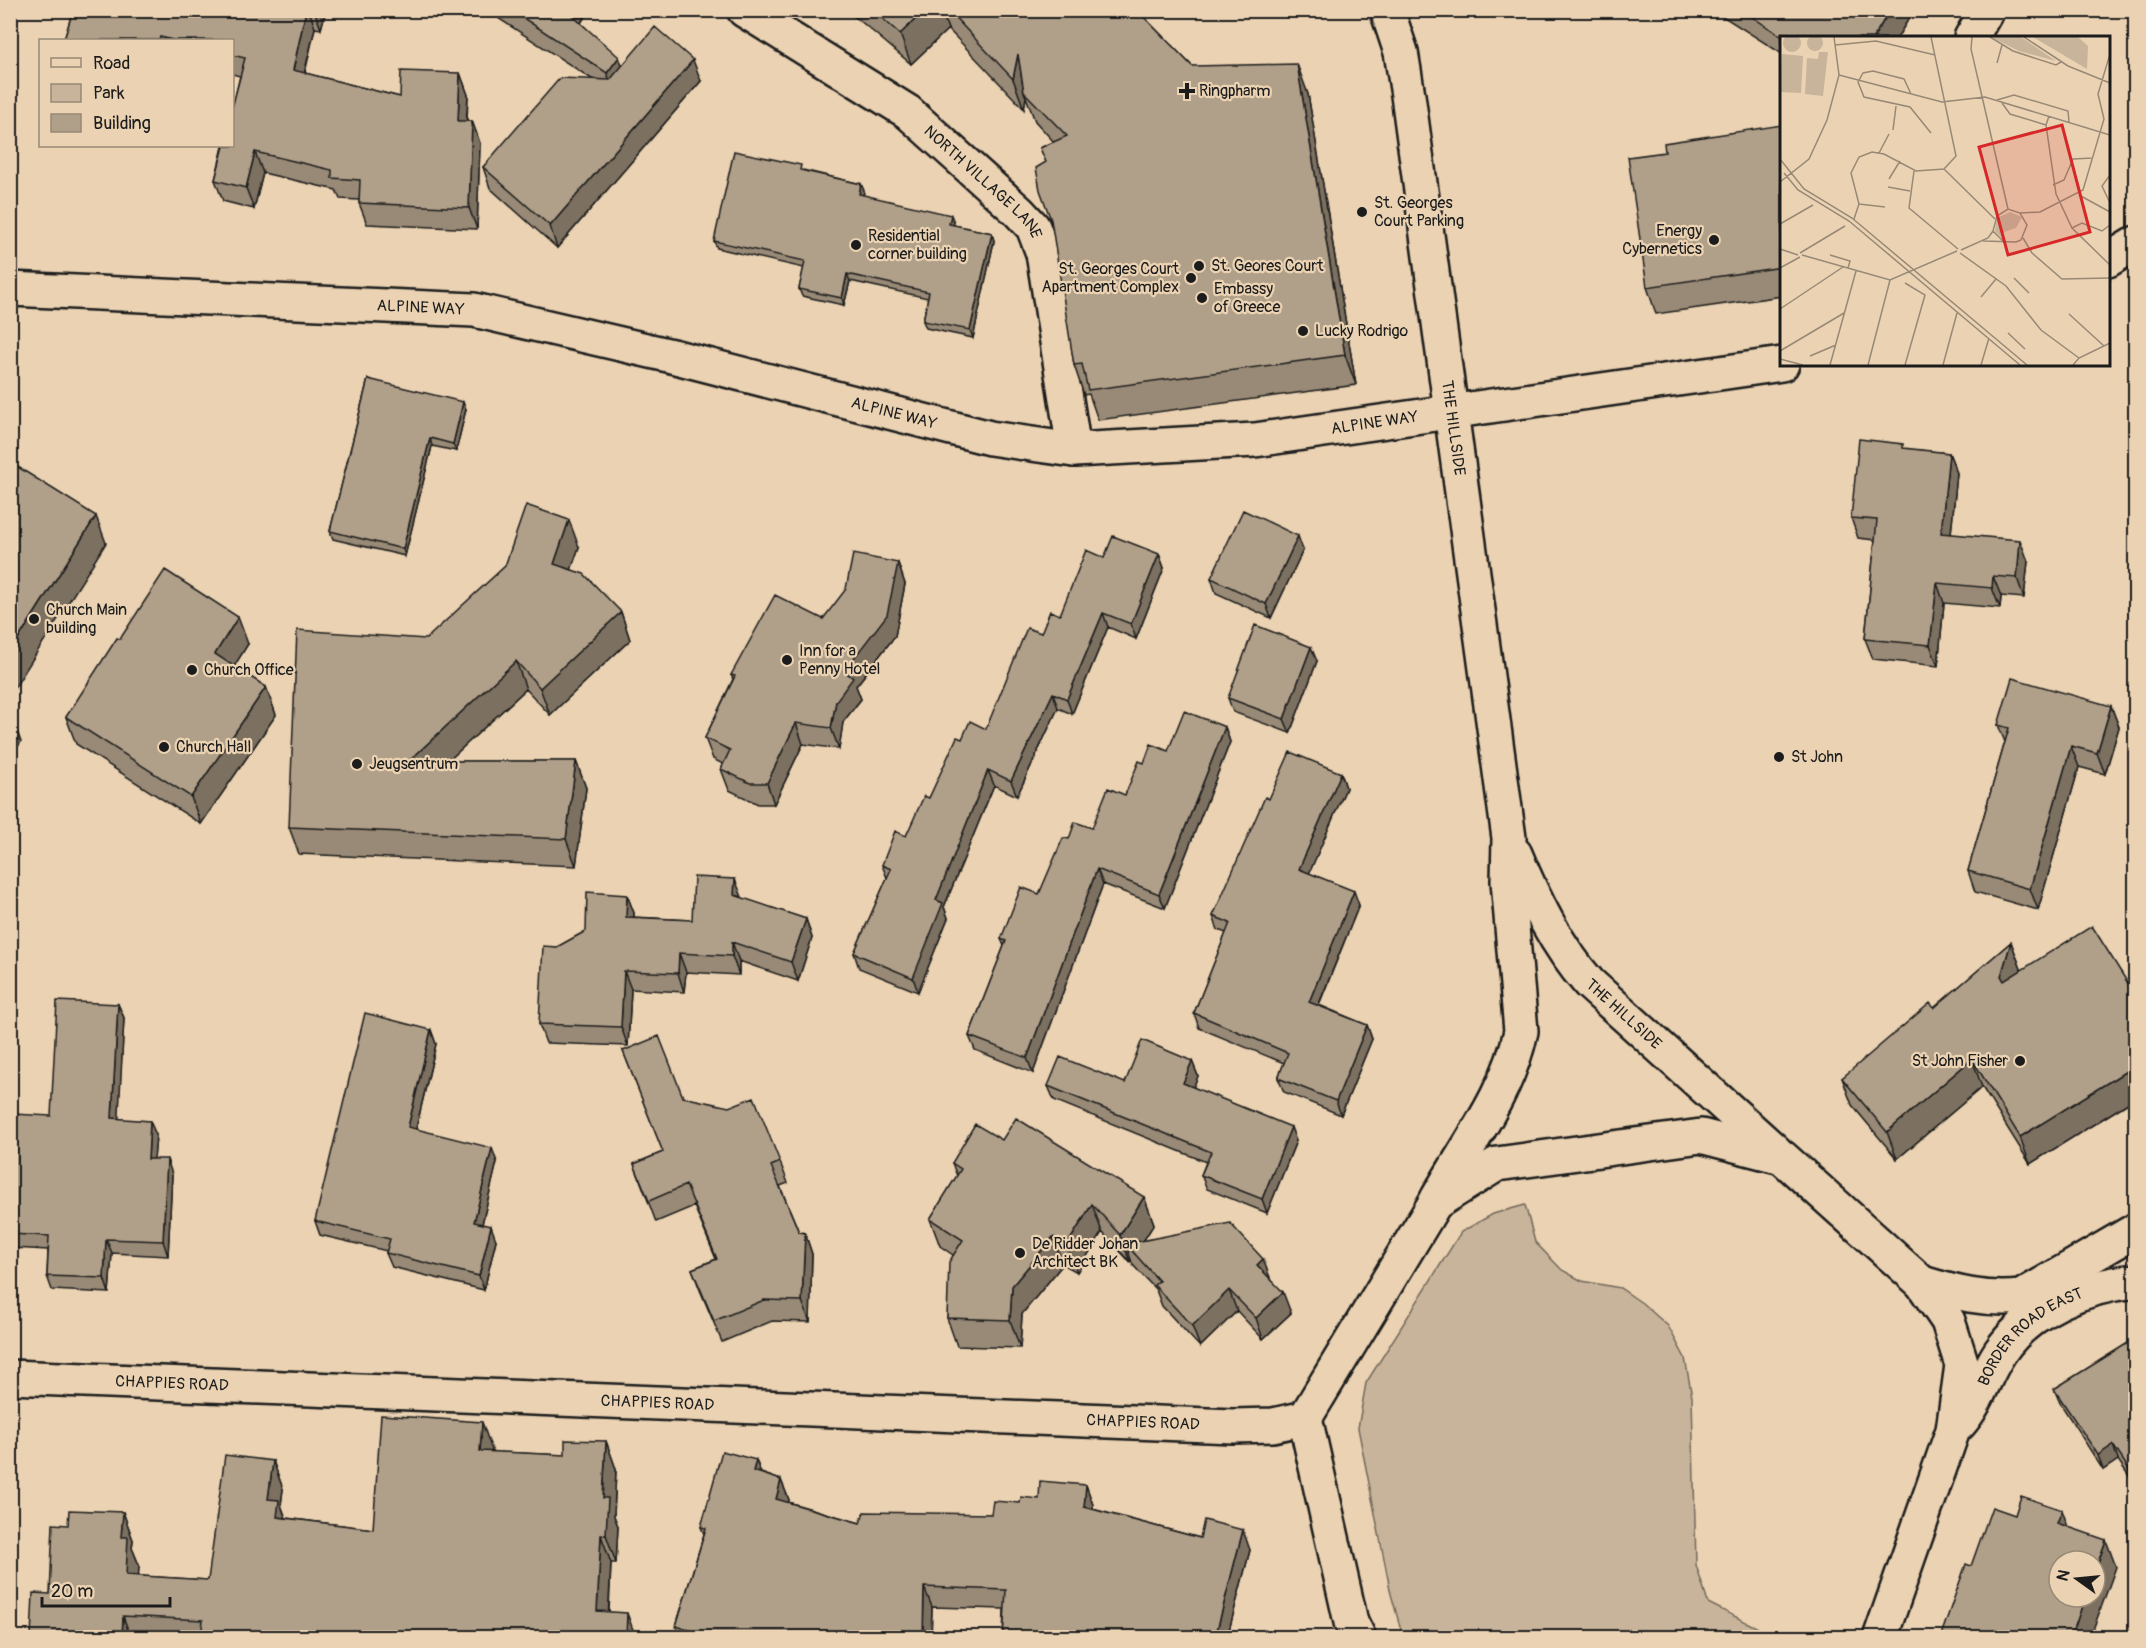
<svg xmlns="http://www.w3.org/2000/svg" width="2146" height="1648" font-family="Pangolin,sans-serif">
<rect width="100%" height="100%" fill="#ead2b2"/>
<filter id="ink" filterUnits="userSpaceOnUse"><feTurbulence type="fractalNoise" baseFrequency=".0167" numOctaves="2"/><feDisplacementMap in="SourceGraphic" scale="12" xChannelSelector="R" yChannelSelector="G"/><feConvolveMatrix kernelMatrix="1 2 1 2 8 2 1 2 1" color-interpolation-filters="sRGB"/></filter>
<g filter="url(#ink)">
<path fill="#c8b49a" stroke="#72685b" stroke-width="1.5" d="M 1525,1205 L 1535,1242 L 1562,1270 L 1582,1281 L 1620,1288 L 1642,1303 L 1668,1326 L 1685,1358 L 1692,1397 L 1696,1565 L 1708,1603 L 1776,1637 L 1403,1637 L 1391,1594 L 1358,1428 L 1366,1383 L 1461,1232 L 1493,1214 Z"/>
<g fill="none" stroke-linecap="round" stroke-linejoin="round">
<defs>
<g id="minor">
<path id="s1" d="M 744,10 L 908,112 L 1019,212 L 1033,227 L 1043,253 L 1074,450"/>
<path id="s2" d="M 1387,10 L 1401,52 L 1408,95 L 1509,838 L 1508,881 L 1521,1031 C 1509,1091 1467,1146 1437,1199"/>
<path d="M 1971,38 L 1987,10"/>
<path d="M 2108,260 L 2136,243"/>
<path id="s3" d="M 10,289 L 474,310 L 672,356 L 990,438 L 1074,450 L 1255,440 L 1782,364"/>
<path id="s4" d="M 1515,854 C 1534,900 1556,945 1589,983 L 1776,1152"/>
<path d="M 1922,1283 C 1955,1293 1986,1301 2021,1297 L 2136,1230"/>
<path id="s5" d="M 10,1377 L 1233,1426 L 1273,1425 L 1305,1418"/>
<path id="s6" d="M 1959,1424 C 1978,1403 1984,1376 2000,1352 C 2030,1308 2084,1286 2136,1281"/>
<path d="M 1359,1638 L 1351,1622 L 1305,1418 L 1435,1203 L 1497,1164 L 1701,1136 L 1782,1157 L 1922,1283 L 1948,1321 L 1962,1365 L 1953,1430 L 1880,1638"/>
</g>
</defs>
<use href="#minor" stroke="#1c1c1c" stroke-width="38"/>
<use href="#minor" stroke="#ead2b2" stroke-width="33"/>
</g>
<path fill="#988a76" stroke="#1c1c1c" stroke-width="1.5" d="M 73,10 L 326,10 L 321,29 L 315,28 L 305,73 L 400,97 L 460,73 L 468,95 L 467,121 L 472,121 L 480,143 L 477,229 L 367,224 L 359,203 L 359,200 L 340,199 L 336,190 L 263,173 L 254,209 L 223,201 L 215,180 L 240,76 L 232,74 L 232,40 L 64,40 Z
M 493,10 L 589,10 L 581,23 L 622,66 L 701,81 L 557,248 L 490,188 L 483,167 L 592,79 L 495,16 Z
M 843,10 L 1137,10 L 1192,66 L 1308,94 L 1356,385 L 1098,420 L 1089,394 L 1084,395 L 1074,365 L 1046,162 L 1040,148 L 1054,142 L 1035,121 L 1026,97 L 1024,109 L 948,29 L 911,64 L 858,19 Z
M 1713,10 L 1914,10 L 1897,38 L 1782,38 L 1782,54 Z
M 1782,125 L 1782,296 L 1656,314 L 1647,287 L 1665,152 Z
M 803,170 L 861,184 L 864,191 L 863,195 L 954,222 L 953,225 L 992,233 L 994,241 L 973,338 L 926,328 L 923,321 L 928,298 L 850,281 L 844,305 L 802,296 L 799,289 L 804,268 L 717,248 L 714,241 Z
M 368,379 L 466,409 L 456,451 L 432,446 L 405,556 L 333,539 L 330,531 Z
M 1905,449 L 1949,453 L 1957,473 L 1951,534 L 2028,561 L 2024,598 L 2001,596 L 2000,608 L 1944,603 L 1938,666 L 1873,659 L 1865,639 L 1875,540 L 1858,538 L 1851,518 Z
M 579,547 L 571,569 L 621,612 L 630,640 L 550,715 L 526,689 L 448,761 L 576,761 L 586,788 L 576,866 L 299,854 L 289,827 L 426,639 Z
M 1303,550 L 1271,618 L 1216,593 L 1211,578 Z
M 1159,554 L 1164,568 L 1136,639 L 1108,627 L 1072,714 L 1058,708 L 1017,796 L 994,785 L 944,907 L 948,918 L 918,992 L 859,968 L 854,953 L 887,878 L 882,865 L 906,836 L 929,798 L 962,739 L 986,729 L 1060,615 L 1104,558 Z
M 898,563 L 905,584 L 895,636 L 856,686 L 861,699 L 843,722 L 839,749 L 803,744 L 774,804 L 758,804 L 729,790 L 721,769 L 723,764 L 713,759 L 705,738 L 733,679 L 731,675 L 823,619 Z
M 120,639 L 248,644 L 234,666 L 266,687 L 276,715 L 201,824 L 76,744 L 66,717 Z
M 1317,661 L 1290,733 L 1233,712 L 1228,698 Z
M 2111,706 L 2119,727 L 2105,774 L 2079,767 L 2038,910 L 1975,892 L 1968,871 L 2005,742 L 1998,725 Z
M 1225,727 L 1230,742 L 1165,908 L 1103,884 L 1033,1073 L 975,1050 L 969,1036 L 1004,946 L 1001,939 L 1039,894 L 1069,839 L 1092,828 L 1125,795 L 1144,763 Z
M 1341,773 L 1346,788 L 1309,873 L 1359,905 L 1319,1005 L 1367,1025 L 1372,1039 L 1341,1115 L 1284,1092 L 1278,1078 L 1284,1063 L 1199,1028 L 1194,1013 L 1226,933 L 1218,930 L 1213,916 L 1269,799 Z
M 627,895 L 634,913 L 634,917 L 692,920 L 742,898 L 806,919 L 812,938 L 798,981 L 739,961 L 739,975 L 686,972 L 684,992 L 631,989 L 628,1046 L 546,1043 L 539,1024 L 557,947 L 586,931 Z
M 2011,942 L 2021,969 L 2020,972 L 2136,996 L 2136,1098 L 2030,1164 L 1982,1087 L 1897,1159 L 1852,1105 L 1842,1078 L 1934,1008 Z
M 118,1004 L 124,1018 L 118,1119 L 156,1135 L 154,1159 L 172,1174 L 168,1256 L 112,1253 L 109,1293 L 52,1290 L 47,1276 L 48,1250 L 13,1248 L 10,1243 L 10,1169 L 51,1116 Z
M 431,1030 L 436,1044 L 416,1129 L 497,1162 L 482,1224 L 496,1240 L 484,1290 L 392,1267 L 386,1253 L 387,1251 L 320,1235 L 315,1221 Z
M 623,1051 L 683,1097 L 780,1162 L 788,1183 L 780,1186 L 799,1232 L 805,1233 L 812,1254 L 810,1322 L 772,1321 L 722,1342 L 700,1290 L 692,1269 L 716,1259 L 694,1206 L 656,1222 L 634,1164 L 663,1152 Z
M 1192,1061 L 1198,1076 L 1193,1087 L 1296,1141 L 1267,1213 L 1207,1189 L 1201,1175 L 1206,1162 L 1054,1100 L 1048,1086 L 1125,1083 Z
M 1002,1140 L 1144,1197 L 1154,1224 L 1143,1241 L 1271,1279 L 1291,1313 L 1263,1339 L 1237,1311 L 1200,1347 L 1162,1306 L 1156,1290 L 1133,1265 L 1131,1260 L 1130,1262 L 1102,1232 L 1077,1272 L 1063,1264 L 1022,1314 L 1020,1348 L 957,1346 L 947,1318 L 953,1255 L 940,1246 L 930,1219 L 957,1176 L 952,1163 Z
M 2136,1338 L 2136,1486 L 2118,1460 L 2103,1470 L 2060,1403 L 2054,1389 Z
M 606,1441 L 616,1469 L 614,1516 L 618,1526 L 616,1563 L 611,1563 L 609,1612 L 636,1638 L 31,1638 L 50,1594 L 68,1525 L 123,1512 L 133,1540 L 132,1548 L 139,1565 L 138,1576 L 208,1580 L 273,1461 L 283,1489 L 281,1505 L 286,1518 L 373,1529 L 492,1450 L 492,1452 L 565,1455 Z
M 756,1460 L 761,1473 L 781,1480 L 789,1500 L 788,1502 L 860,1523 L 991,1514 L 1020,1503 L 1039,1499 L 1086,1485 L 1093,1505 L 1093,1509 L 1200,1538 L 1250,1550 L 1227,1638 L 1003,1638 L 1004,1609 L 932,1607 L 931,1638 L 680,1638 L 676,1626 L 704,1534 L 701,1527 Z"/>
<path fill="#7c7060" stroke="#1c1c1c" stroke-width="1.5" d="M 306,10 L 309,10 L 315,28 L 300,91 L 293,70 Z
M 314,10 L 326,10 L 321,29 Z
M 568,10 L 589,10 L 575,32 L 567,11 Z
M 925,10 L 941,10 L 948,29 L 911,64 L 900,34 Z
M 1890,10 L 1914,10 L 1897,38 L 1873,38 Z
M 1018,54 L 1024,92 L 1026,97 L 1024,109 L 1013,79 Z
M 619,57 L 627,78 L 615,94 L 607,73 Z
M 693,60 L 701,81 L 557,248 L 550,226 Z
M 1297,64 L 1308,94 L 1356,385 L 1345,355 Z
M 460,73 L 468,95 L 465,142 L 458,121 Z
M 472,121 L 480,143 L 477,229 L 469,208 Z
M 255,152 L 263,173 L 254,209 L 246,188 Z
M 861,184 L 864,191 L 862,201 L 859,194 Z
M 951,215 L 954,222 L 952,231 L 949,224 Z
M 992,233 L 994,241 L 973,338 L 970,330 Z
M 847,274 L 850,281 L 844,305 L 842,298 Z
M 463,402 L 466,409 L 456,451 L 453,444 Z
M 430,438 L 432,446 L 405,556 L 403,549 Z
M 1949,453 L 1957,473 L 1949,553 L 1941,533 Z
M 96,516 L 106,543 L 10,695 L 10,652 Z
M 569,520 L 579,547 L 564,591 L 554,564 Z
M 1298,536 L 1303,550 L 1271,618 L 1266,604 Z
M 2020,540 L 2028,561 L 2024,598 L 2017,578 Z
M 1159,554 L 1164,568 L 1136,639 L 1131,624 Z
M 898,563 L 905,584 L 895,636 L 856,686 L 861,699 L 843,722 L 839,749 L 831,728 L 836,701 L 844,671 Z
M 1993,576 L 2001,596 L 2000,608 L 1992,588 Z
M 1937,583 L 1944,603 L 1938,666 L 1930,645 Z
M 621,612 L 630,640 L 550,715 L 540,688 Z
M 1103,613 L 1108,627 L 1072,714 L 1067,699 Z
M 238,617 L 248,644 L 225,681 L 215,654 Z
M 1311,647 L 1317,661 L 1290,733 L 1284,719 Z
M 516,661 L 526,689 L 419,788 L 409,761 Z
M 266,687 L 276,715 L 201,824 L 191,797 Z
M 1053,693 L 1058,708 L 1017,796 L 1011,781 Z
M 2111,706 L 2119,727 L 2105,774 L 2097,753 Z
M 10,715 L 11,715 L 21,742 L 10,758 Z
M 796,723 L 803,744 L 774,804 L 767,783 Z
M 1225,727 L 1230,742 L 1165,908 L 1159,894 Z
M 2071,746 L 2079,767 L 2038,910 L 2030,889 Z
M 576,761 L 586,788 L 576,866 L 566,839 Z
M 988,770 L 994,785 L 944,907 L 948,918 L 918,992 L 913,978 L 936,900 Z
M 1341,773 L 1346,788 L 1305,883 L 1299,869 Z
M 1097,869 L 1103,884 L 1033,1073 L 1027,1058 Z
M 735,879 L 742,897 L 734,895 Z
M 1354,891 L 1359,905 L 1314,1016 L 1309,1002 Z
M 627,895 L 634,913 L 633,935 L 626,917 Z
M 806,919 L 812,938 L 798,981 L 791,962 Z
M 732,942 L 739,961 L 739,975 L 732,956 Z
M 2011,942 L 2021,969 L 2011,1003 L 2001,976 Z
M 679,953 L 686,972 L 684,992 L 678,973 Z
M 624,971 L 631,989 L 628,1046 L 621,1027 Z
M 118,1004 L 124,1018 L 118,1133 L 112,1118 Z
M 1367,1025 L 1372,1039 L 1341,1115 L 1336,1101 Z
M 431,1030 L 436,1044 L 413,1141 L 408,1127 Z
M 1972,1059 L 1982,1087 L 1897,1159 L 1887,1132 Z
M 1192,1061 L 1198,1076 L 1189,1098 L 1183,1083 Z
M 2136,1065 L 2136,1098 L 2030,1164 L 2020,1137 Z
M 150,1121 L 156,1135 L 153,1173 L 148,1159 Z
M 1291,1127 L 1296,1141 L 1267,1213 L 1262,1199 Z
M 492,1148 L 497,1162 L 479,1236 L 474,1222 Z
M 167,1159 L 172,1174 L 168,1256 L 163,1241 Z
M 1144,1197 L 1154,1224 L 1135,1254 L 1126,1244 L 1131,1260 L 1130,1262 L 1120,1235 Z
M 1092,1204 L 1102,1232 L 1077,1272 L 1067,1245 Z
M 491,1226 L 496,1240 L 484,1290 L 479,1276 Z
M 805,1233 L 812,1254 L 810,1322 L 802,1301 Z
M 1053,1237 L 1063,1264 L 1022,1314 L 1020,1348 L 1010,1320 L 1012,1286 Z
M 106,1239 L 112,1253 L 109,1293 L 104,1278 Z
M 1263,1259 L 1271,1280 L 1257,1265 Z
M 1229,1290 L 1237,1311 L 1200,1347 L 1192,1326 Z
M 1283,1292 L 1291,1313 L 1263,1339 L 1256,1318 Z
M 482,1422 L 492,1450 L 490,1479 L 480,1451 Z
M 606,1441 L 616,1469 L 614,1516 L 618,1526 L 616,1563 L 606,1535 L 603,1498 Z
M 2113,1445 L 2118,1460 L 2103,1470 L 2098,1455 Z
M 756,1460 L 763,1480 L 753,1471 Z
M 273,1461 L 283,1489 L 281,1505 L 289,1528 L 287,1545 L 268,1499 Z
M 781,1480 L 789,1500 L 784,1519 L 776,1499 Z
M 1086,1485 L 1093,1505 L 1091,1527 L 1084,1507 Z
M 2062,1510 L 2072,1538 L 2057,1523 Z
M 123,1512 L 133,1540 L 132,1548 L 139,1565 L 137,1603 L 126,1575 L 121,1537 Z
M 1243,1530 L 1250,1550 L 1227,1638 L 1215,1638 Z
M 601,1535 L 611,1563 L 607,1638 L 597,1611 Z
M 2106,1540 L 2116,1567 L 2090,1638 L 2071,1638 L 2085,1597 L 2095,1597 L 2095,1571 Z
M 924,1587 L 932,1607 L 931,1638 L 923,1638 Z
M 627,1613 L 636,1638 L 626,1638 Z
M 123,1616 L 131,1638 L 122,1638 Z"/>
<path fill="#b1a089" stroke="#1c1c1c" stroke-width="1.5" d="M 73,10 L 306,10 L 293,70 L 400,97 L 401,71 L 460,73 L 458,121 L 472,121 L 469,208 L 359,203 L 360,180 L 332,178 L 332,170 L 255,152 L 246,188 L 215,180 L 224,146 L 232,146 L 232,108 L 245,58 L 232,55 L 232,40 L 173,40 L 160,37 L 159,40 L 64,40 Z
M 511,10 L 568,10 L 567,11 L 619,57 L 607,73 Z
M 873,10 L 925,10 L 900,34 Z
M 948,10 L 1137,10 L 1192,66 L 1297,64 L 1345,355 L 1088,390 L 1082,364 L 1074,365 L 1051,220 L 1040,190 L 1036,168 L 1046,162 L 1040,148 L 1067,136 L 1024,92 L 1018,54 L 1013,79 Z
M 1742,10 L 1890,10 L 1873,38 L 1784,38 Z
M 655,27 L 693,60 L 550,226 L 483,167 L 560,78 L 610,80 Z
M 1782,125 L 1782,267 L 1647,287 L 1628,157 L 1665,152 L 1664,143 Z
M 734,151 L 801,165 L 800,170 L 861,184 L 859,194 L 951,215 L 949,224 L 992,233 L 970,330 L 923,321 L 929,292 L 847,274 L 842,298 L 799,289 L 805,261 L 714,241 Z
M 368,379 L 463,402 L 453,444 L 430,438 L 403,549 L 330,531 Z
M 1859,439 L 1903,444 L 1903,448 L 1949,453 L 1941,533 L 2020,540 L 2017,578 L 1993,576 L 1992,588 L 1937,583 L 1930,645 L 1865,639 L 1877,520 L 1851,518 Z
M 10,462 L 96,516 L 10,652 Z
M 526,505 L 569,520 L 554,564 L 584,574 L 621,612 L 540,688 L 516,661 L 409,761 L 576,761 L 566,839 L 289,827 L 297,630 L 426,639 L 505,566 Z
M 1243,510 L 1298,536 L 1266,604 L 1211,578 Z
M 1113,536 L 1159,554 L 1131,624 L 1103,613 L 1067,699 L 1053,693 L 1011,781 L 988,770 L 936,900 L 943,903 L 913,978 L 854,953 L 891,869 L 882,865 L 895,831 L 906,836 L 924,796 L 929,798 L 957,737 L 962,739 L 970,721 L 986,729 L 1027,628 L 1041,633 L 1050,611 L 1060,615 L 1086,550 L 1104,558 Z
M 853,554 L 898,563 L 887,615 L 844,671 L 853,678 L 836,701 L 831,728 L 796,723 L 767,783 L 750,783 L 721,769 L 730,750 L 705,738 L 735,676 L 731,675 L 775,595 L 823,619 L 846,589 Z
M 165,570 L 238,617 L 215,654 L 266,687 L 191,797 L 66,717 L 117,638 L 120,639 Z
M 1255,625 L 1311,647 L 1284,719 L 1228,698 Z
M 2012,678 L 2111,706 L 2097,753 L 2071,746 L 2030,889 L 1968,871 L 2009,728 L 1998,725 Z
M 1184,711 L 1225,727 L 1159,894 L 1097,869 L 1027,1058 L 969,1036 L 1006,941 L 1001,939 L 1021,887 L 1039,894 L 1063,838 L 1069,839 L 1075,822 L 1092,828 L 1108,788 L 1125,795 L 1139,761 L 1144,763 L 1151,744 L 1168,751 Z
M 1290,752 L 1341,773 L 1299,869 L 1354,891 L 1309,1002 L 1367,1025 L 1336,1101 L 1278,1078 L 1288,1053 L 1194,1013 L 1230,923 L 1213,916 L 1265,797 L 1269,799 Z
M 694,877 L 735,879 L 734,895 L 806,919 L 791,962 L 732,942 L 732,956 L 679,953 L 678,973 L 624,971 L 621,1027 L 539,1024 L 543,946 L 557,947 L 586,931 L 587,892 L 627,895 L 626,917 L 692,920 Z
M 2092,926 L 2136,996 L 2136,1065 L 2020,1137 L 1972,1059 L 1887,1132 L 1842,1078 L 1930,1003 L 1934,1008 L 2011,942 L 2001,976 L 2004,981 Z
M 57,1001 L 118,1004 L 112,1118 L 150,1121 L 148,1159 L 167,1159 L 163,1241 L 106,1239 L 104,1278 L 47,1276 L 49,1236 L 10,1234 L 10,1169 L 13,1114 L 51,1116 Z
M 365,1013 L 431,1030 L 408,1127 L 492,1148 L 474,1222 L 491,1226 L 479,1276 L 386,1253 L 390,1239 L 315,1221 Z
M 659,1036 L 683,1097 L 729,1107 L 754,1097 L 780,1162 L 771,1166 L 799,1232 L 805,1233 L 802,1301 L 764,1300 L 714,1321 L 692,1269 L 717,1259 L 686,1185 L 649,1201 L 634,1164 L 663,1152 L 623,1051 Z
M 1142,1040 L 1192,1061 L 1183,1083 L 1291,1127 L 1262,1199 L 1201,1175 L 1211,1152 L 1048,1086 L 1060,1057 L 1125,1083 Z
M 1016,1118 L 1144,1197 L 1120,1235 L 1092,1204 L 1067,1245 L 1053,1237 L 1012,1286 L 1010,1320 L 947,1318 L 949,1262 L 963,1240 L 930,1219 L 961,1169 L 952,1163 L 975,1124 L 1002,1140 Z
M 1230,1223 L 1263,1259 L 1257,1265 L 1283,1292 L 1256,1318 L 1229,1290 L 1192,1326 L 1154,1285 L 1159,1281 L 1126,1244 Z
M 2136,1338 L 2136,1480 L 2113,1445 L 2098,1455 L 2054,1389 Z
M 381,1415 L 482,1422 L 480,1451 L 565,1455 L 565,1440 L 606,1441 L 603,1498 L 608,1498 L 606,1535 L 601,1535 L 597,1611 L 627,1613 L 626,1638 L 201,1638 L 203,1620 L 123,1616 L 122,1638 L 100,1637 L 100,1638 L 31,1638 L 33,1593 L 50,1594 L 53,1524 L 68,1525 L 69,1510 L 123,1512 L 121,1537 L 128,1537 L 126,1575 L 208,1580 L 225,1455 L 273,1461 L 268,1499 L 279,1500 L 277,1517 L 373,1529 Z
M 722,1451 L 756,1460 L 753,1471 L 781,1480 L 776,1499 L 860,1523 L 864,1512 L 991,1514 L 993,1501 L 1020,1503 L 1021,1497 L 1039,1499 L 1040,1481 L 1086,1485 L 1084,1507 L 1200,1538 L 1204,1520 L 1243,1530 L 1215,1638 L 1003,1638 L 1006,1590 L 924,1587 L 923,1638 L 703,1638 L 704,1634 L 676,1626 L 706,1528 L 701,1527 Z
M 2021,1496 L 2062,1510 L 2057,1523 L 2106,1540 L 2095,1571 L 2095,1561 L 2059,1561 L 2059,1597 L 2085,1597 L 2071,1638 L 1940,1638 L 1966,1564 L 1971,1566 L 1992,1507 L 2015,1515 Z"/>
</g>
<g fill="#1c1c1c" stroke="#ead2b2" stroke-width="2">
<path d="M1184 82h6v6h6v6h-6v6h-6v-6h-6v-6h6z"/>
<circle cx="1362" cy="212" r="6"/>
<circle cx="1714" cy="240" r="6"/>
<circle cx="856" cy="245" r="6"/>
<circle cx="1199" cy="266" r="6"/>
<circle cx="1191" cy="278" r="6"/>
<circle cx="1202" cy="298" r="6"/>
<circle cx="1303" cy="331" r="6"/>
<circle cx="34" cy="619" r="6"/>
<circle cx="787" cy="660" r="6"/>
<circle cx="192" cy="670" r="6"/>
<circle cx="164" cy="747" r="6"/>
<circle cx="1779" cy="757" r="6"/>
<circle cx="357" cy="764" r="6"/>
<circle cx="2020" cy="1061" r="6"/>
<circle cx="1020" cy="1253" r="6"/>
</g>
<g text-anchor="middle" dominant-baseline="central" stroke-width="4.5" stroke-linejoin="round" paint-order="stroke">
<g font-size="16" fill="#1c1c1c" stroke="#ead2b2" text-anchor="start">
<text x="1199" y="91">Ringpharm</text>
<text x="1374" y="203">St. Georges<tspan x="1374" dy="18">Court Parking</tspan></text>
<text x="1702" y="231" text-anchor="end">Energy<tspan x="1702" dy="18">Cybernetics</tspan></text>
<text x="868" y="236">Residential<tspan x="868" dy="18">corner building</tspan></text>
<text x="1211" y="266">St. Geores Court</text>
<text x="1179" y="269" text-anchor="end">St. Georges Court<tspan x="1179" dy="18">Apartment Complex</tspan></text>
<text x="1214" y="289">Embassy<tspan x="1214" dy="18">of Greece</tspan></text>
<text x="1315" y="331">Lucky Rodrigo</text>
<text x="46" y="610">Church Main<tspan x="46" dy="18">building</tspan></text>
<text x="799" y="651">Inn for a<tspan x="799" dy="18">Penny Hotel</tspan></text>
<text x="204" y="670">Church Office</text>
<text x="176" y="747">Church Hall</text>
<text x="1791" y="757">St John</text>
<text x="369" y="764">Jeugsentrum</text>
<text x="2008" y="1061" text-anchor="end">St John Fisher</text>
<text x="1032" y="1244">De Ridder Johan<tspan x="1032" dy="18">Architect BK</tspan></text>
</g>
<g font-size="16" fill="#1c1c1c" stroke="#ead2b2">
<text stroke="none"><textPath href="#s1" startOffset="296">NORTH VILLAGE LANE</textPath></text>
<text stroke="none"><textPath href="#s3" startOffset="411">ALPINE WAY</textPath></text>
<text stroke="none"><textPath href="#s3" startOffset="897">ALPINE WAY</textPath></text>
<text stroke="none"><textPath href="#s3" startOffset="1383">ALPINE WAY</textPath></text>
<text stroke="none"><textPath href="#s2" startOffset="424">THE HILLSIDE</textPath></text>
<text stroke="none"><textPath href="#s4" startOffset="196">THE HILLSIDE</textPath></text>
<text stroke="none"><textPath href="#s6" startOffset="116">BORDER ROAD EAST</textPath></text>
<text stroke="none"><textPath href="#s5" startOffset="162">CHAPPIES ROAD</textPath></text>
<text stroke="none"><textPath href="#s5" startOffset="648">CHAPPIES ROAD</textPath></text>
<text stroke="none"><textPath href="#s5" startOffset="1134">CHAPPIES ROAD</textPath></text>
</g>
</g>
<g transform="translate(1780 36)">
<rect width="330" height="330" fill="#ead2b2"/>
<path d="M3 7a9 9 0 1 1 18 0a9 9 0 1 1-18 0ZM27 7a8 8 0 1 1 16 0a8 8 0 1 1-16 0ZM 211,1 L 241,1 L 276,25 L 239,15 ZM 253,1 L 298,1 L 308,10 L 307,33 ZM 39,16 L 48,16 L 43,60 L 25,58 L 27,22 L 38,23 ZM 2,18 L 23,20 L 21,57 L 0,56 ZM 230,176 L 242,181 L 236,192 L 224,196 L 223,203 L 215,195 L 217,182 Z" fill="#c8b49a"/>
<path fill="none" stroke="#988976" stroke-width="1.5" d="M 192,1 L 191,13 L 228,173M 210,1 L 233,15 L 276,29 L 281,26M 244,1 L 288,30 L 330,47M 55,9 L 96,5 L 155,19M 217,27 L 222,9M 59,39 L 162,66 L 205,61 L 330,99M 131,58 L 124,43 L 93,35 L 83,37 L 78,46 L 84,61 L 130,71 L 151,97M 217,64 L 234,59 L 288,75 L 289,86M 222,67 L 230,78 L 266,89M 269,80 L 266,89 L 276,158 L 292,192 L 330,229M 113,94 L 116,70M 99,117 L 109,98M 0,123 L 24,153 L 72,182 L 247,329M 164,133 L 215,183M 134,135 L 129,172 L 178,213M 4,137 L 18,154 L 69,185 L 240,329M 330,139 L 322,150 L 330,167M 109,143 L 120,125M 0,146 L 29,123 L 47,84 L 59,39 L 54,1M 273,149 L 284,144 L 293,123 L 313,122M 108,151 L 130,155M 299,159 L 330,176M 79,168 L 105,171M 240,177 L 260,176 L 303,154 L 324,83 L 318,58 L 330,18M 74,183 L 79,168 L 71,137 L 79,121 L 92,116 L 104,118 L 136,135 L 164,133 L 176,120 L 151,1M 0,188 L 33,169M 292,192 L 302,187 L 322,195 L 330,189M 243,202 L 252,217 L 282,243 L 330,242M 203,205 L 236,206 L 241,204 L 247,189 L 240,177 L 228,173 L 217,180 L 213,195 L 223,205M 0,213 L 18,219M 181,214 L 208,202 L 213,195M 20,217 L 65,190M 180,217 L 226,250 L 261,294 L 299,322M 22,219 L 110,244 L 177,215M 50,219 L 70,225 L 68,232M 0,232 L 20,221M 234,242 L 249,257M 125,247 L 145,259 L 125,329M 201,261 L 216,243M 0,273 L 63,231M 289,278 L 324,310M 228,297 L 245,313M 0,315 L 64,277M 30,320 L 56,309M 0,323 L 23,329M 50,329 L 76,235M 88,329 L 110,244M 163,329 L 177,277M 201,329 L 209,302M 293,329 L 299,322 L 330,307"/>
<path fill="#d62828" fill-opacity="0.15" stroke="#d62828" stroke-width="3" d="M 282,89 L 310,196 L 228,219 L 199,111 Z"/>
<rect width="330" height="330" fill="none" stroke="#1c1c1c" stroke-width="3"/>
</g>
<rect width="2146" height="1648" fill="none" stroke="#ead2b2" stroke-width="36"/>
<rect x="18" y="18" width="2110" height="1612" fill="none" stroke="#1c1c1c" stroke-width="2" filter="url(#ink)"/>
<rect x="39" y="39" width="195" height="108" fill="#ead2b2" stroke="#988976" stroke-width="1.5"/>
<rect x="51" y="58" width="30" height="9" fill="#ead2b2" stroke="#988976" stroke-width="1.5"/>
<text x="93" y="69" font-size="18" fill="#1c1c1c">Road</text>
<rect x="51" y="84" width="30" height="18" fill="#c8b49a" stroke="#988976" stroke-width="1.5"/>
<text x="93" y="99" font-size="18" fill="#1c1c1c">Park</text>
<rect x="51" y="114" width="30" height="18" fill="#b1a089" stroke="#988976" stroke-width="1.5"/>
<text x="93" y="129" font-size="18" fill="#1c1c1c">Building</text>
<g transform="translate(2077 1579) rotate(285)"><circle r="28" fill="#ead2b2" stroke="#988976" stroke-width="1.5"/>
<path d="M0-4.5L10 22L0 15L-10 22Z" fill="#1c1c1c"/>
<text y="-9" font-size="16" font-weight="bold" text-anchor="middle" fill="#1c1c1c">N</text>
</g>
<path d="M42 1597v9h128v-9" fill="none" stroke="#1c1c1c" stroke-width="3"/>
<text x="51" y="1597" font-size="18" fill="#1c1c1c" stroke="#ead2b2" stroke-width="4.5" paint-order="stroke">20 m</text>
</svg>
